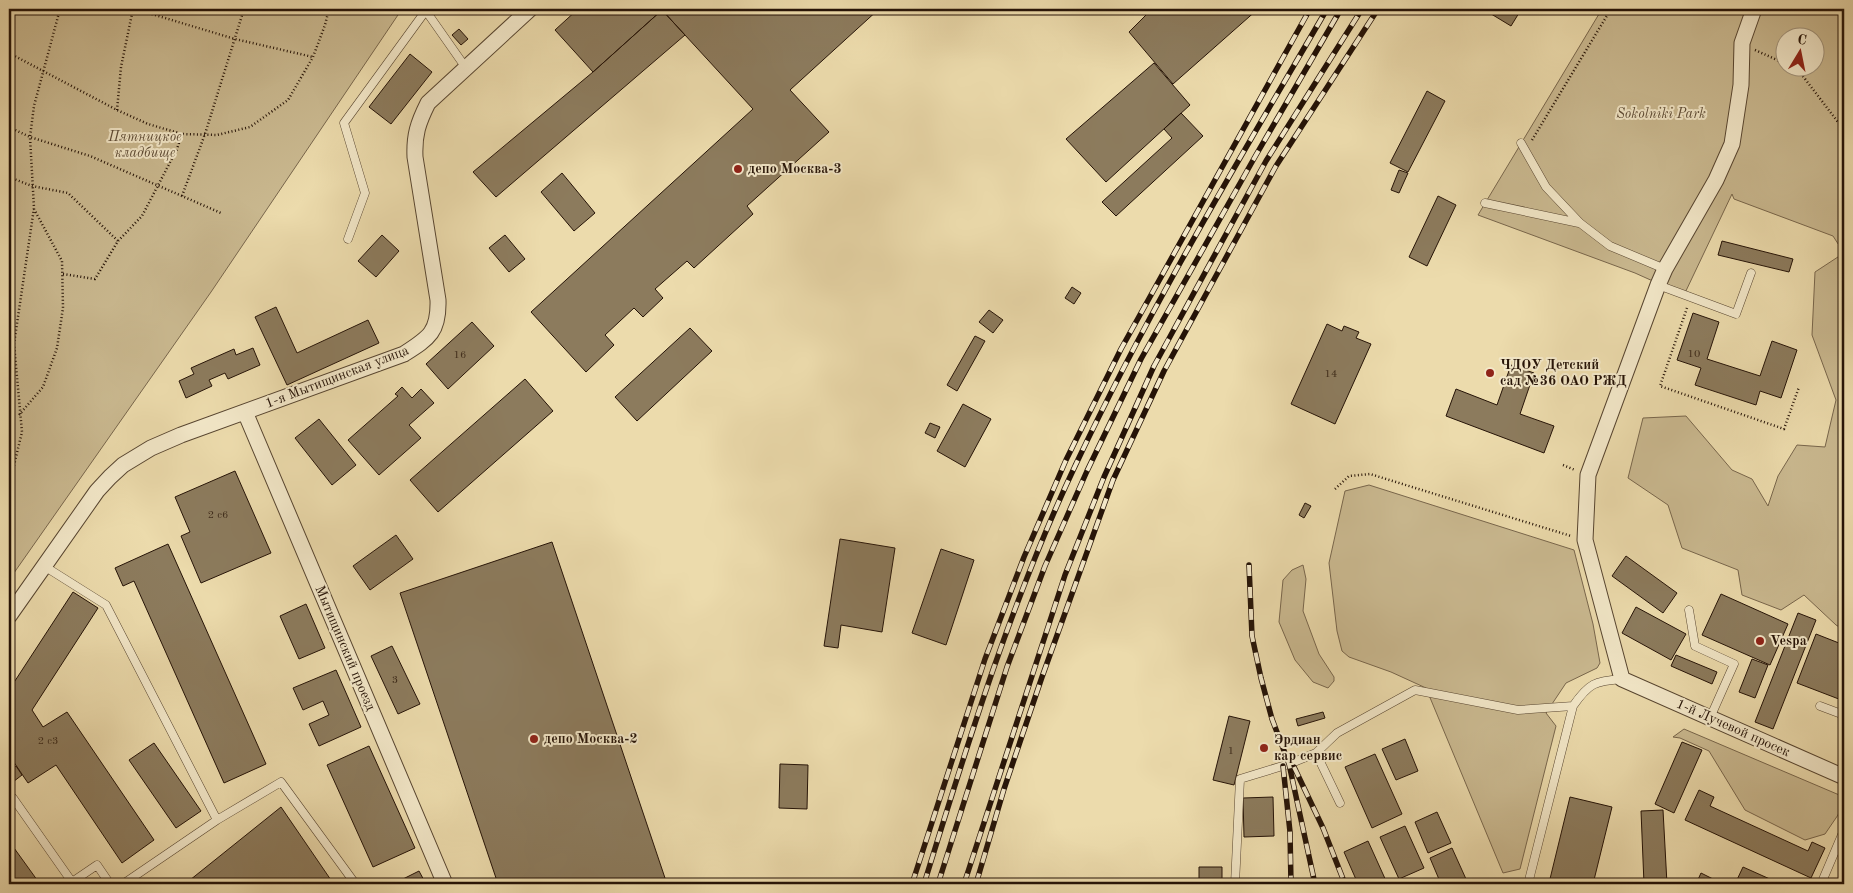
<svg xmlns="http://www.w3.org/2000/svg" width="1853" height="893" font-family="'Old Standard TT',serif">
<rect width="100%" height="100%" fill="#ecdbac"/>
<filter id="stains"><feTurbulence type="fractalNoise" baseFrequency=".004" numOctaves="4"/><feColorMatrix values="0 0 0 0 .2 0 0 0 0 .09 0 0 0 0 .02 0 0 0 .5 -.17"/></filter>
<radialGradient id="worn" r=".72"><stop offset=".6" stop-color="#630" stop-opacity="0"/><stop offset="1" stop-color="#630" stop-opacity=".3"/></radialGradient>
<path fill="#cab990" stroke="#78664c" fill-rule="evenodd" d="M 9,9 L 402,9 L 211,292 L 9,580 Z
M 1602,9 L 1844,9 L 1844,630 L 1836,625 L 1804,595 L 1781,610 L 1742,595 L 1738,570 L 1682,548 L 1668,505 L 1628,478 L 1643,418 L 1686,416 L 1732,470 L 1752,479 L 1768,506 L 1778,476 L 1797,445 L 1825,447 L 1836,400 L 1812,335 L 1815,272 L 1844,253 L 1833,236 L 1734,199 L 1732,194 L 1684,295 L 1635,273 L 1478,215 ZM 1786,38 L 1816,38 L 1816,68 L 1786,68 Z
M 1369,485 L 1574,550 L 1593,624 L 1600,663 L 1597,668 L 1566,683 L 1546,713 L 1556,726 L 1520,869 L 1503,873 L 1426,688 L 1391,672 L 1349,657 L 1342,651 L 1337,631 L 1329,563 L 1345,491 Z
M 1303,565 L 1306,579 L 1303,611 L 1319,654 L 1334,677 L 1334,681 L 1328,688 L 1313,682 L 1295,660 L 1279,622 L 1283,580 L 1292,570 Z
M 1684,729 L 1844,797 L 1838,815 L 1825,834 L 1805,840 L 1745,810 L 1709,751 L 1680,738 L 1673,737 Z"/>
<path fill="#8c7b5d" stroke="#251307" d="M 578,9 L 879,9 L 790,90 L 829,132 L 747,206 L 753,214 L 694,268 L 687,261 L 655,289 L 663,298 L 643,317 L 634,308 L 605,335 L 614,345 L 586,372 L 531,312 L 753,109 L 662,10 L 593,72 L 555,30 Z
M 1152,9 L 1258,9 L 1173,84 L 1129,32 Z
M 1483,9 L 1512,9 L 1519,13 L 1511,26 Z
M 662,10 L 685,35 L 496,197 L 473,172 L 593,72 Z
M 459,29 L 468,39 L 461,45 L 452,35 Z
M 410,54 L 432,72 L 391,124 L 369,107 Z
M 1154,63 L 1190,105 L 1106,182 L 1066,139 Z
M 1427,91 L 1445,101 L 1408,172 L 1390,163 Z
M 1181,113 L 1203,136 L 1116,216 L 1102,202 L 1172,138 L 1164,129 Z
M 1399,170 L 1408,173 L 1399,193 L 1391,190 Z
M 562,173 L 595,213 L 574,231 L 541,192 Z
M 1438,196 L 1456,205 L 1427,266 L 1409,257 Z
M 382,235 L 399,251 L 376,277 L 358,261 Z
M 505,235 L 525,259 L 509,272 L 489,248 Z
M 1722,241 L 1793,259 L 1789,272 L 1718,255 Z
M 1072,287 L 1081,293 L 1074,304 L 1065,298 Z
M 276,307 L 297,353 L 368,320 L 379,343 L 287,385 L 255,317 Z
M 989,310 L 1003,320 L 993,333 L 979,322 Z
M 1693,313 L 1719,322 L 1707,359 L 1760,376 L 1772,341 L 1797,350 L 1781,398 L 1760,391 L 1756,405 L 1695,385 L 1701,368 L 1677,360 Z
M 472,322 L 494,346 L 448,389 L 426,364 Z
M 1327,324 L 1342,331 L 1344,326 L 1359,332 L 1356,338 L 1371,344 L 1335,424 L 1291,404 Z
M 690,328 L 712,351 L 637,421 L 615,397 Z
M 975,336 L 985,341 L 957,391 L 947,385 Z
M 253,348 L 260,365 L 228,379 L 225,373 L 209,380 L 212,386 L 186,398 L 179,381 L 194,374 L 191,368 L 234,349 L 236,355 Z
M 1511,365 L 1534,373 L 1520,414 L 1554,426 L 1544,453 L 1446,416 L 1456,389 L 1497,405 Z
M 525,379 L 553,411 L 438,512 L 410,480 Z
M 402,387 L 412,398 L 421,389 L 434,403 L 409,425 L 421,438 L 379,475 L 348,440 L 398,396 L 395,394 Z
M 963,404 L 991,419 L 965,467 L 937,451 Z
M 319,419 L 356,465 L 332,485 L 295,438 Z
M 930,423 L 940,427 L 935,438 L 925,433 Z
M 235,471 L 271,553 L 201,583 L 181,536 L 190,532 L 175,497 Z
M 1305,503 L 1311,506 L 1304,518 L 1299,515 Z
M 396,535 L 413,559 L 370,590 L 353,566 Z
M 840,539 L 895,548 L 882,632 L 841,625 L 838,648 L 824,646 Z
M 552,542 L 667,884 L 498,884 L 400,593 Z
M 168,544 L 266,764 L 224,783 L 134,581 L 123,586 L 115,568 Z
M 941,549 L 974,560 L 946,645 L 912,633 Z
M 1626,556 L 1677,593 L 1663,613 L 1612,576 Z
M 73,592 L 98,608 L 32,710 L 43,727 L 67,712 L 154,840 L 122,863 L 56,765 L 28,783 L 9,755 L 9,690 Z
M 1721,594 L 1788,624 L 1770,665 L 1702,635 Z
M 306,604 L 325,648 L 299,659 L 280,616 Z
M 1636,607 L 1686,634 L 1671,660 L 1622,633 Z
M 1798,613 L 1816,620 L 1773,729 L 1755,722 Z
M 1816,634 L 1844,645 L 1844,701 L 1797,683 Z
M 392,646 L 420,704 L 398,714 L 371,656 Z
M 1676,655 L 1717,672 L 1712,684 L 1671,666 Z
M 1752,659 L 1768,665 L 1755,698 L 1739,692 Z
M 336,670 L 361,727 L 319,746 L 309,724 L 329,715 L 323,701 L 303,710 L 293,688 Z
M 1323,712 L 1325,718 L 1298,726 L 1296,719 Z
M 1229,716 L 1250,721 L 1234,785 L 1213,780 Z
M 1405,739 L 1418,771 L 1396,780 L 1382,749 Z
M 1682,742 L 1702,750 L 1674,813 L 1655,804 Z
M 154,743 L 201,811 L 176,828 L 129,760 Z
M 369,746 L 415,848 L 373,867 L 327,765 Z
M 1375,754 L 1402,814 L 1372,828 L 1345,767 Z
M 780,764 L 808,765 L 807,809 L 779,808 Z
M 16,766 L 22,775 L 9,785 L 9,771 Z
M 1699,790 L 1714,797 L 1710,806 L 1808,851 L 1812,842 L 1825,848 L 1811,878 L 1685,820 Z
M 1273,797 L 1274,836 L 1244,837 L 1243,798 Z
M 1570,797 L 1612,807 L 1593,884 L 1549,883 Z
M 281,807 L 333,883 L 185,884 Z
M 1663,810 L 1667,884 L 1644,884 L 1641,811 Z
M 1437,812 L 1451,843 L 1428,853 L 1415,822 Z
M 1405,826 L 1424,868 L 1399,879 L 1380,837 Z
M 9,841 L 40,884 L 9,884 Z
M 1368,841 L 1387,883 L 1385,884 L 1358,884 L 1344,852 Z
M 1452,848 L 1466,879 L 1455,884 L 1441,884 L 1430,858 Z
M 1199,867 L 1222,867 L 1222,884 L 1199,884 Z
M 1743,867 L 1781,884 L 1735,884 Z
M 419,871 L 426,884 L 406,884 L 403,879 Z
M 1701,873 L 1715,880 L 1713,884 L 1696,884 Z
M 403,879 L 406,884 L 391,884 Z"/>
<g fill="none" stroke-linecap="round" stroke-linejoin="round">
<defs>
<path id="lane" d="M 426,11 L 466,68
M 1521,143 L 1546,187 L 1580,223 L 1610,246 L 1665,269
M 1485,203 L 1579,223
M 348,239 L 365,193 L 344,123 L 427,9
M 1658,285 L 1736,314 L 1751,273
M 44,566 L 106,605 L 217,820 L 123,884
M 1689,610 L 1695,646 L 1734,664 L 1710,718
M 1820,706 L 1844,715
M 13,798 L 72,882 L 97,865 L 110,884
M 1340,803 L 1316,753 L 1337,733 L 1415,690 L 1518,710 L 1573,706
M 217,820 L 281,782 L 354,882 L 351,884
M 1235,884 L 1240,779 L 1289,764 L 1316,753
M 1528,884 L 1573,706 C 1589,683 1595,681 1622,679
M 1821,884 L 1844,830"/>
<path id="street" d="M 1754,9 L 1742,43 L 1741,85 L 1732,144 L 1716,180 L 1665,269 L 1658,285 L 1588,475 L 1585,540 L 1622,679 L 1844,777
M 245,412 L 445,884
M 9,616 L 97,491 L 110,477 L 123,465 L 151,448 L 181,435 L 404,354 C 429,338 439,332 438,300 L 415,157 C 414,135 418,123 428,103 L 530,9"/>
</defs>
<use href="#lane" stroke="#574530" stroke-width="9"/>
<use href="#street" stroke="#574530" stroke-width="17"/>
<path stroke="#251307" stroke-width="2.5" stroke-dasharray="1 2.5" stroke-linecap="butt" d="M 135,9 L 235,39 L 313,57
M 1755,50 L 1786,64
M 9,53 L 117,110 L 148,124 L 182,134 L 217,135 L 250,127 L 288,100 L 313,57 L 325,25 L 329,9
M 1792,68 L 1799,71 L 1844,130
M 117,110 L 121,67 L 133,9
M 9,127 L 30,137 L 90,156 L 221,213
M 1532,140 L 1611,9
M 9,177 L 32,186 L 68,193 L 118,241
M 182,196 L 205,134 L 244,9
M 63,274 L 95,279 L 118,241 L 142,216 L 177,149 L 182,134
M 1687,308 L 1660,386 L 1784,429 L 1799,387
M 19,415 L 43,387 L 57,348 L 63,308 L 62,261 L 34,209
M 1563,465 L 1575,470
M 9,486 L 22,432 L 14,344 L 34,208 L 30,137 L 34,106 L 60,9
M 1335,489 L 1349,476 L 1370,474 L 1571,536"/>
<use href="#lane" stroke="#f3e8c9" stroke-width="8"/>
<use href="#street" stroke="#f3e8c9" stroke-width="15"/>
<defs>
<path id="rail" d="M 1249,565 L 1252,636 L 1261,678 L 1272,719 L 1289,764 L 1315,884
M 1283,766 L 1290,832 L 1291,884
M 1294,767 L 1323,828 L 1345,884
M 912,884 L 985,659 L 1024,557 L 1066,460 L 1121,349 L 1310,9
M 924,884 C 968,742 1012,599 1076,464 C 1150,307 1240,158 1327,9
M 938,884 L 1007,667 L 1045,566 L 1087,471 L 1141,359 L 1256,155 L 1341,9
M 964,884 L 1065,575 L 1104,477 L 1154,366 L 1266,161 L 1362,9
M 976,884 L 1004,789 L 1042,677 L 1113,480 L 1164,371 L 1276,166 L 1378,9"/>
</defs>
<use href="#rail" stroke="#251307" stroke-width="5.5"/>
<use href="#rail" stroke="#f3e8c9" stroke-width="4" stroke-dasharray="11" stroke-linecap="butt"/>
</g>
<g fill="#8f2418" stroke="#f3e8c9" stroke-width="2">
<circle cx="738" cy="169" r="5"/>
<circle cx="1490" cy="373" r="5"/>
<circle cx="1760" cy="641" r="5"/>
<circle cx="534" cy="739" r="5"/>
<circle cx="1264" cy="748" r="5"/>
</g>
<g text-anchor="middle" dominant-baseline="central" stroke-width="4" stroke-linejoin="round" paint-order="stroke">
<g font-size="11" fill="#3f2d1c">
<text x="1694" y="354">10</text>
<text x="460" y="355">16</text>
<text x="1331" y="374">14</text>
<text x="218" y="515">2 с6</text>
<text x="395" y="680">3</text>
<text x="48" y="741">2 с3</text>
<text x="1231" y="751">1</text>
</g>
<g font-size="14" font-style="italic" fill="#5f4d37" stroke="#f3e8c9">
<text x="1661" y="114">Sokolniki Park</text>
<text x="145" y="137">Пятницкое<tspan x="145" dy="16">кладбище</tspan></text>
</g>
<g font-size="14" font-weight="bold" fill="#251307" stroke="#f3e8c9" text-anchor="start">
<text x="748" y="169">депо Москва-3</text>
<text x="1500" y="365">ЧДОУ Детский<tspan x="1500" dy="16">сад №36 ОАО РЖД</tspan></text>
<text x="1770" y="641">Vespa</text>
<text x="544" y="739">депо Москва-2</text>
<text x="1274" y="740">Эрдиан<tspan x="1274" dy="16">кар сервис</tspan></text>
</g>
<g font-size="14" fill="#251307" stroke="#f3e8c9">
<text transform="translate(337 377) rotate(-21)">1-я Мытищинская улица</text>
<text transform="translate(345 648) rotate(67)">Мытищинский проезд</text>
<text transform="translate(1733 728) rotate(24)">1-й Лучевой просек</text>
</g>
</g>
<rect width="1853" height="893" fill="none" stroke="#ecdbac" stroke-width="30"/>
<rect x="10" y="10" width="1833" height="873" fill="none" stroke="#251307" stroke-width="2.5"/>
<rect x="15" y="15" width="1823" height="863" fill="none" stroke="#251307"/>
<g transform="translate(1800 52) rotate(10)"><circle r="24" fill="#f3e8c9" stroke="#a1937b"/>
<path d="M0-4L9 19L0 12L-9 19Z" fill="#8f2418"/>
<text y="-8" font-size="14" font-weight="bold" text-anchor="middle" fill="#251307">С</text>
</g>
<rect width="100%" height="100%" filter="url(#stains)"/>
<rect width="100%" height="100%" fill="url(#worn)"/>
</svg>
